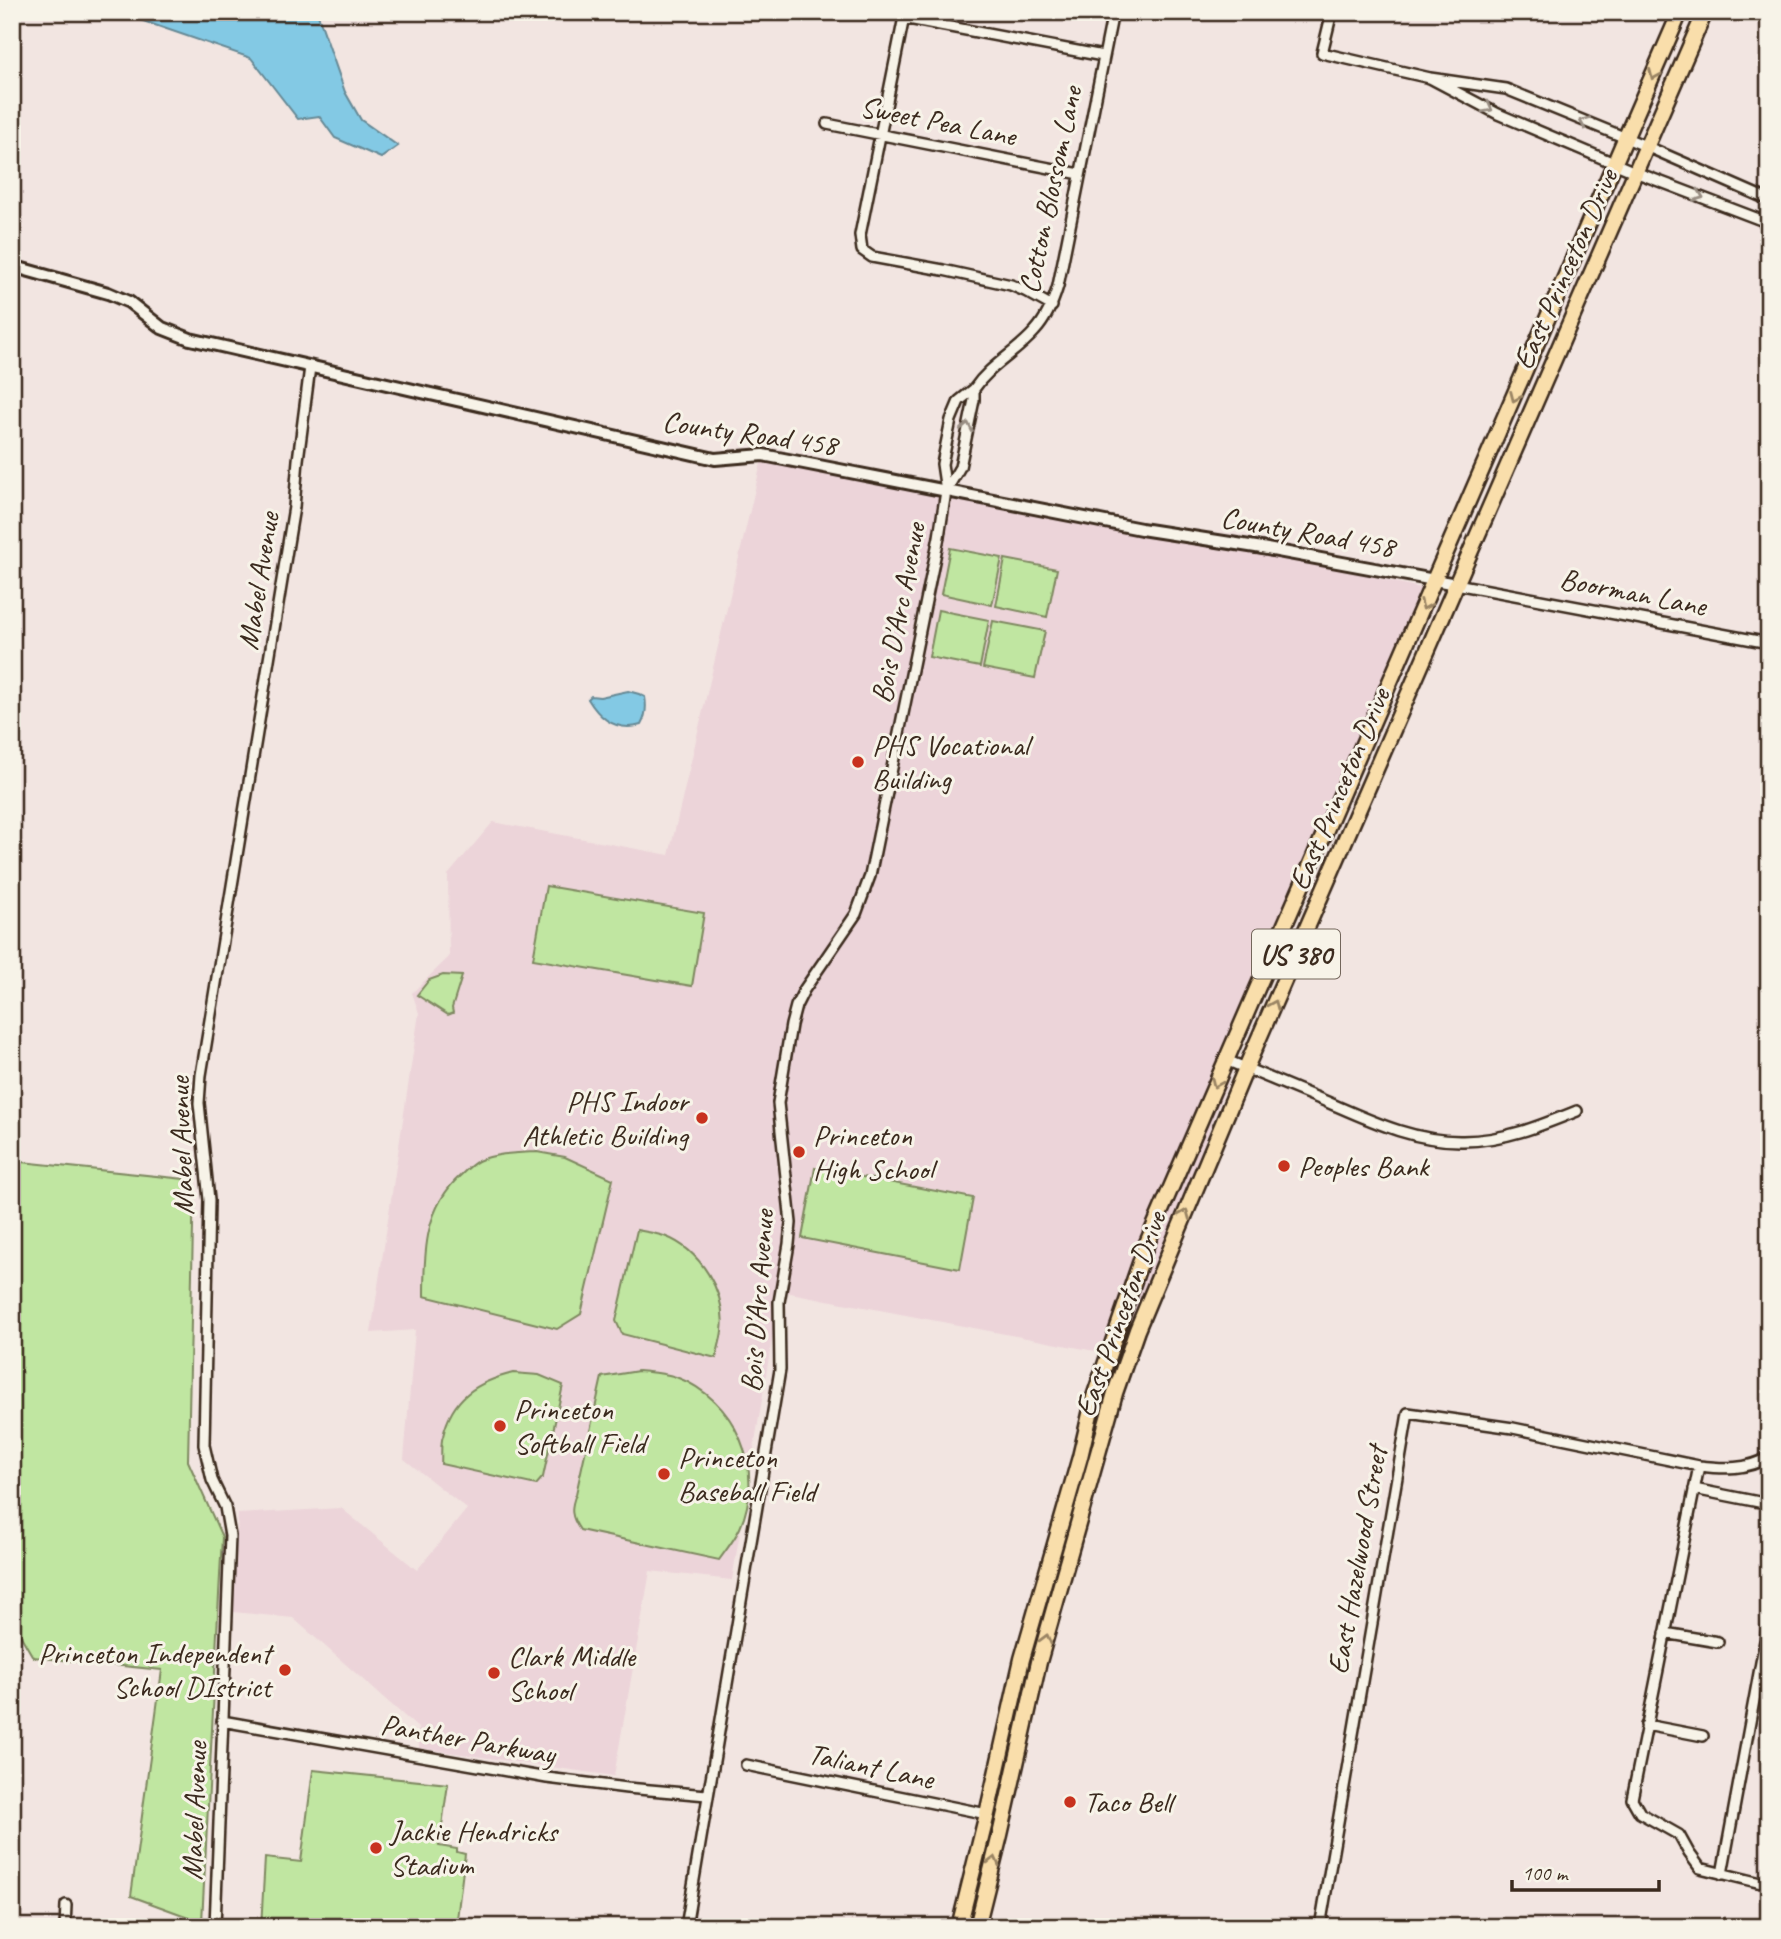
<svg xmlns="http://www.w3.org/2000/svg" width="1781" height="1939" font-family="Caveat,sans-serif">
<rect width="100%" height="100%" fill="#f2e5e1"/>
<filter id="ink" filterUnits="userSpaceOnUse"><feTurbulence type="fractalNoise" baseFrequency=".0143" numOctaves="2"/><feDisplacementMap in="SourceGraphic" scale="14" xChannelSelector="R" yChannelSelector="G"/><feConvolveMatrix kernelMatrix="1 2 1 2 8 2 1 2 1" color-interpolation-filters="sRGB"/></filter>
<g filter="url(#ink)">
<path fill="#ecd4d9" d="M 763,455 L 1211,538 L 1420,588 L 1121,1356 L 780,1291 L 732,1580 L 650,1571 L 614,1776 L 419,1748 L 418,1728 L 293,1618 L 233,1612 L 238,1514 L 341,1508 L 417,1570 L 467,1509 L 404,1459 L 415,1330 L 371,1333 L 419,1013 L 412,993 L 449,957 L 448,875 L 493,822 L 669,855 Z"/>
<path fill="#c0e6a1" stroke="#7e8860" stroke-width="2" d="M 950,548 L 1002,558 L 992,605 L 941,594 Z
M 1005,559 L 1057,569 L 1047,617 L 996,606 Z
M 938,610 L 989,620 L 980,667 L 929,657 Z
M 993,621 L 1045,631 L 1035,678 L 983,668 Z
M 546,886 L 704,913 L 692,986 L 533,959 Z
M 443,975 L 462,976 L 452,1008 L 453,1013 L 448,1015 L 417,995 L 429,980 Z
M 537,1152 L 565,1157 L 613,1179 L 581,1314 L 557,1329 L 424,1296 C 424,1251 425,1207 461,1175 C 466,1170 472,1164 478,1161 C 496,1153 518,1153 537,1152 Z
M 12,1161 L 194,1180 L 188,1461 L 222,1537 L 202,1922 L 131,1896 L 162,1670 L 33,1657 L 15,1626 L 12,1488 Z
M 815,1168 L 973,1198 L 960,1269 L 802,1238 Z
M 637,1230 C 646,1232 655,1233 664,1236 C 700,1249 727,1293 722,1331 C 721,1340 718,1349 716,1358 L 622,1334 L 616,1321 Z
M 638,1371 C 650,1372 665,1373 676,1377 C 736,1399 766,1470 740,1528 C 735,1539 726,1550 719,1560 L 580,1530 C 571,1517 570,1509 576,1494 L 602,1377 Z
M 513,1373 L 539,1375 L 563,1385 L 543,1477 L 536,1485 L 441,1464 C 442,1455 440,1444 443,1436 C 452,1397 477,1382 513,1373 Z
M 313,1770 L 448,1784 L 439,1846 L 457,1849 L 457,1852 L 465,1854 L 456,1927 L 261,1927 L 265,1858 L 301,1862 Z"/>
<path fill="#83c9e4" stroke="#668995" stroke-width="2" d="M 117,12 L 317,12 L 345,92 L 361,120 L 398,146 L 381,158 L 335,138 L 319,116 L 298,119 L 251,58 Z
M 628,691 L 639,694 L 645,697 C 647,708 646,716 641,725 C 617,732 600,719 588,699 L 591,696 L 600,697 Z"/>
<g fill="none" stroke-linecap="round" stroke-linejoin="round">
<defs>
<path id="minor" d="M 905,12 L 860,235 L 862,250 L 872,257 L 943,270 L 1011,285 L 1025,291 L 1052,306
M 1332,12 L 1322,53 L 1430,78
M 903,18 L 1103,56
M 827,124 L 1080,174
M 1769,200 L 1648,147 L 1506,89 L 1430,78 L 1498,114 L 1635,172 L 1769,223
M 974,389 C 990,365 1016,353 1035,331 C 1047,318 1053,303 1058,286 L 1113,12
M 1456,584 L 1769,643
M 1226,1060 C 1259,1074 1292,1087 1325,1101 C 1369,1120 1414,1142 1463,1141 C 1503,1141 1540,1126 1577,1111
M 1699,1466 L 1632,1799 L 1640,1813 L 1679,1835 L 1689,1853 L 1700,1868 L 1769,1885
M 1694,1489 L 1769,1504
M 1665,1633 L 1718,1642
M 222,1721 L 547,1778 L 627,1788 L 707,1795
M 1646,1725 L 1703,1736
M 746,1765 L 987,1814
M 1722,1874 L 1769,1619
M 65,1927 L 66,1905
M 215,1927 L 230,1536 L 225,1507 L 212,1480 L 204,1445 L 209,1200 L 199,1103 L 201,1075 L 294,507 L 298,460 L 310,367
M 686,1927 L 780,1370 L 779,1302 L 789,1244 L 791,1223 L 778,1103 L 791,1025 L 796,1006 L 804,990 L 856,914 L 870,876 L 939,537 L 946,491 L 942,464 L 951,420 L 959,401 L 974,389 L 974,400 L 960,467 L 946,491
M 1320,1927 L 1408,1413 L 1513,1428 L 1699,1466 C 1724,1469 1747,1470 1769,1457"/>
<path id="tertiary" d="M 12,266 L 108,293 L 129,302 L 162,328 L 190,339 L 715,459 L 763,455 L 1141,529 L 1256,547 L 1456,584"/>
<path id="trunk" d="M 959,1927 L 987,1814 L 1022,1659 L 1080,1457 L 1094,1397 L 1147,1243 L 1680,12
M 977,1927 L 1000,1835 L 1039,1662 L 1115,1393 L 1137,1330 L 1246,1068 L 1705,12"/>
</defs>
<use href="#minor" stroke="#3b2a1e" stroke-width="14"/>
<use href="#tertiary" stroke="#3b2a1e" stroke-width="16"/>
<use href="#trunk" stroke="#3b2a1e" stroke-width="19"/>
<use href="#minor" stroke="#f7f3e8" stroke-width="9"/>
<use href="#tertiary" stroke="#f7f3e8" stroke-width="10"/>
<use href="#trunk" stroke="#f9deab" stroke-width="14"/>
</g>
<defs><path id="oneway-chevron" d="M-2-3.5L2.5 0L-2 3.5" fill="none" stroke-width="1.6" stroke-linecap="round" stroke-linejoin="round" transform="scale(1.75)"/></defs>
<g stroke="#9a8464">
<use href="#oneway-chevron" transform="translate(1654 75) rotate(113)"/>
<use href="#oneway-chevron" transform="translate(1515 397) rotate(113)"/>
<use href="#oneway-chevron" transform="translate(1425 605) rotate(114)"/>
<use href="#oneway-chevron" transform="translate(1274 1005) rotate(-67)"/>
<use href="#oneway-chevron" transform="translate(1216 1083) rotate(114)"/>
<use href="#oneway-chevron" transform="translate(1185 1214) rotate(-68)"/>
<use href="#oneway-chevron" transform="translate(1046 1639) rotate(-75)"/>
<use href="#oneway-chevron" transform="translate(994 1861) rotate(-76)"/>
</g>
<g stroke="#998e83">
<use href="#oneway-chevron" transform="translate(1488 108) rotate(28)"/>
<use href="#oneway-chevron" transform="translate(1584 122) rotate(-157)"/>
<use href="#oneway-chevron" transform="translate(1699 196) rotate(21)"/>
<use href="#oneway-chevron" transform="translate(967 427) rotate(-79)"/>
</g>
</g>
<g fill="#c8321e" stroke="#f7f3e8" stroke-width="2.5">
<circle cx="858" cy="762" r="7"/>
<circle cx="702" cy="1118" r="7"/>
<circle cx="799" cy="1152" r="7"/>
<circle cx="1284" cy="1166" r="7"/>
<circle cx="500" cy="1426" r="7"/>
<circle cx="664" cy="1474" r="7"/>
<circle cx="285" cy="1670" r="7"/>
<circle cx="494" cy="1673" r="7"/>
<circle cx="1070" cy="1802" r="7"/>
<circle cx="376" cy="1848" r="7"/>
</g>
<g text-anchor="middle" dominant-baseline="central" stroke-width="6" stroke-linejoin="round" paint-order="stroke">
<rect fill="#f7f3e8" stroke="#73665b" stroke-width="2" x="1252" y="929.5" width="88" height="49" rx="5"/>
<g font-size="28" font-weight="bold" fill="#3b2a1e">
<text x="1296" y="954">US 380</text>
</g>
<g font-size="30" fill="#3b2a1e" stroke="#f7f3e8">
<text transform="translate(938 121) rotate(11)">Sweet Pea Lane</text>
<text transform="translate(1050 190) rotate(-78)">Cotton Blossom Lane</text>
<text transform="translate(1565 269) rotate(-66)">East Princeton Drive</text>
<text transform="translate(750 433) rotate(8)">County Road 458</text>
<text transform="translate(1308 532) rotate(10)">County Road 458</text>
<text transform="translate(258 581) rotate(-81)">Mabel Avenue</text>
<text transform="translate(1633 592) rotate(11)">Boorman Lane</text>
<text transform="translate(898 613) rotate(-79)">Bois D'Arc Avenue</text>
<text transform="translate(1339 789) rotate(-67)">East Princeton Drive</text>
<text transform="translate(181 1146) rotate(-92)">Mabel Avenue</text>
<text transform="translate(757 1301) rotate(-86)">Bois D'Arc Avenue</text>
<text transform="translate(1120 1314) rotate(-70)">East Princeton Drive</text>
<text transform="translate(1357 1560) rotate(-80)">East Hazelwood Street</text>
<text transform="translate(468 1739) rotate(10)">Panther Parkway</text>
<text transform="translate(871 1766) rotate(12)">Taliant Lane</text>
<text transform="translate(194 1811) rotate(-88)">Mabel Avenue</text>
</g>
<g font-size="30" fill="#3b2a1e" stroke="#f7f3e8" text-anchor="start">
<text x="872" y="745">PHS Vocational<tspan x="872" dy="34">Building</tspan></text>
<text x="688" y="1101" text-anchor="end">PHS Indoor<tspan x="688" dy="34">Athletic Building</tspan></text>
<text x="813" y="1135">Princeton<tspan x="813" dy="34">High School</tspan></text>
<text x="1298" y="1166">Peoples Bank</text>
<text x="514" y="1409">Princeton<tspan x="514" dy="34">Softball Field</tspan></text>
<text x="678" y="1457">Princeton<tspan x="678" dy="34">Baseball Field</tspan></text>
<text x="271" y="1653" text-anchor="end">Princeton Independent<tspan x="271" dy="34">School DIstrict</tspan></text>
<text x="508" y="1656">Clark Middle<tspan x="508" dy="34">School</tspan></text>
<text x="1084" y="1802">Taco Bell</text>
<text x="390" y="1831">Jackie Hendricks<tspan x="390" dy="34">Stadium</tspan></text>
</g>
</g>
<rect width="1781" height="1939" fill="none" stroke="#f7f3e8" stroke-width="42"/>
<rect x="21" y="21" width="1739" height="1897" fill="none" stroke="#3b2a1e" stroke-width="2.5" filter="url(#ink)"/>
<path d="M1512 1880v10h147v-10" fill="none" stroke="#3b2a1e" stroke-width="3.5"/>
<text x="1522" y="1880" font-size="21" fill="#3b2a1e" stroke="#f7f3e8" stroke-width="5" paint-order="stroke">100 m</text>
</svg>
